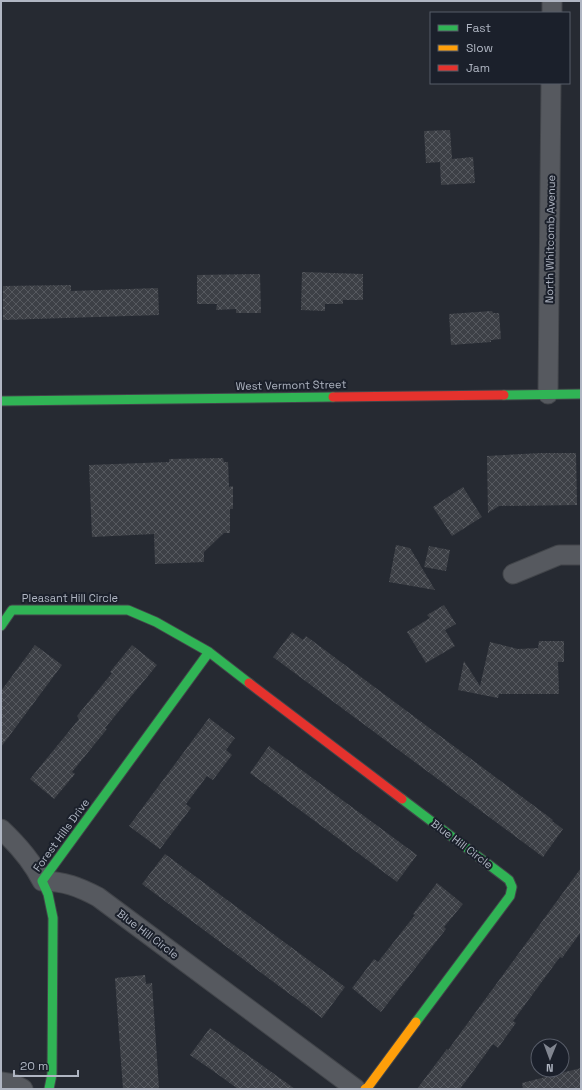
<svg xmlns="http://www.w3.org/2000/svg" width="582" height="1090" font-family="'Space Grotesk',sans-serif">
<defs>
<pattern id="building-cross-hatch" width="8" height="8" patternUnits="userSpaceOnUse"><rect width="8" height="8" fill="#3d4046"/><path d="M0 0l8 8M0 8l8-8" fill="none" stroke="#56595f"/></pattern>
</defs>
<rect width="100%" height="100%" fill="#262a32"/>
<path fill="url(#building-cross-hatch)" d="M 450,130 L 452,159 L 473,157 L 475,183 L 441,185 L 440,162 L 426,163 L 424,131 Z
M 302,272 L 363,274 L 363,300 L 343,300 L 343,304 L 325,304 L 325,311 L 301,310 Z
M 260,274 L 261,313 L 236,313 L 236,309 L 216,310 L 217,304 L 197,304 L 197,275 Z
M 71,285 L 71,291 L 158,288 L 159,315 L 3,320 L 3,286 Z
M 492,311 L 493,313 L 499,313 L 501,339 L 491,340 L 491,342 L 451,345 L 449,314 Z
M 541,453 L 576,453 L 577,505 L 499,506 L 488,513 L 487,456 Z
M 223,458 L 224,462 L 228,462 L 229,487 L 233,486 L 233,509 L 230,509 L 230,533 L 224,533 L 204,552 L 204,562 L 155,564 L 154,534 L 92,537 L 89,465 L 169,462 L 169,459 Z
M 463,487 L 482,517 L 452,536 L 433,507 Z
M 396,545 L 410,548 L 435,590 L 389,582 Z
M 429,546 L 450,550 L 446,571 L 424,567 Z
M 444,605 L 456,624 L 445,630 L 455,646 L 426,663 L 407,632 L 430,618 L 427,615 Z
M 292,632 L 303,640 L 306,636 L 553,820 L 552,821 L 563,829 L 543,857 L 273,657 Z
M 539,641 L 564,641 L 564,662 L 558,662 L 559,694 L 499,694 L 498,698 L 458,690 L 464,661 L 480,686 L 490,642 L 518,649 L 538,648 Z
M 35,645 L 62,665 L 1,747 L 1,691 Z
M 132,645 L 157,665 L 105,728 L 107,729 L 72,772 L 75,774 L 54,799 L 30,779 L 79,719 L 77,716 L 112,673 L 110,672 Z
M 209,718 L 235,738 L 226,750 L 232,755 L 213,780 L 207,776 L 186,804 L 191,808 L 160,849 L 129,826 Z
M 269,746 L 417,855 L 397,882 L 250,773 Z
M 165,854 L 345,987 L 322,1018 L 142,884 Z
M 581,868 L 581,932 L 562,958 L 560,957 L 513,1021 L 516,1023 L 498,1048 L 493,1044 L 460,1089 L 417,1089 L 447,1049 L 448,1050 Z
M 437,883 L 463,904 L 444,927 L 446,929 L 381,1012 L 352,988 L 374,959 L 378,962 L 415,915 L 413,914 Z
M 145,975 L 146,984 L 152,983 L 159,1089 L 123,1089 L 115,978 Z
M 210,1028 L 295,1089 L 238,1089 L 216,1073 L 190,1055 Z
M 581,1068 L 581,1089 L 523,1089 L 522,1083 Z"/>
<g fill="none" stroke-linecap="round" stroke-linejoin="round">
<defs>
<path id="street" d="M 552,13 L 552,1
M 548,394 L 551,83
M 513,574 L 559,555 L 581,555
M 1,829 C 18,845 32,861 42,881 C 64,881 79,887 98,897 L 356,1089
M 1,1082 L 14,1084 L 23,1089"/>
<path id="fast" d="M 504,395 L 581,394
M 1,401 L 333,397
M 1,626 L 12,610 L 128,610 L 156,622 L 209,652 L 249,683
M 402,799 L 509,880 L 512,887 L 510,896 L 416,1022
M 49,1089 L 52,1074 L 53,918 L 48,894 L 42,881 L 209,652"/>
<path id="slow" d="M 365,1089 L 368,1087 L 416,1022"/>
<path id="jam" d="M 333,397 L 504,395
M 249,683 L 402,799"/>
</defs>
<use href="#street" stroke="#42454a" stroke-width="21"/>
<use href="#fast" stroke="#42454a" stroke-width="11"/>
<use href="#slow" stroke="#42454a" stroke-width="11"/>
<use href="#jam" stroke="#42454a" stroke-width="11"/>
<use href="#street" stroke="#56595f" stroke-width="19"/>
<use href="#fast" stroke="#30b455" stroke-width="9"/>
<use href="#slow" stroke="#ff9f0a" stroke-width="9"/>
<use href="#jam" stroke="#e5322d" stroke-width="9"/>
</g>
<g text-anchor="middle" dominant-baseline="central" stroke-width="4" stroke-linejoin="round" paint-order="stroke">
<g font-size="11" fill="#b0b6c3" stroke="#1b202b">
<text transform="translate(550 239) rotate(-89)">North Whitcomb Avenue</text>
<text transform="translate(291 385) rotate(-1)">West Vermont Street</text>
<text x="70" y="598">Pleasant Hill Circle</text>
<text transform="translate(61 835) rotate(-54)">Forest Hills Drive</text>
<text transform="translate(462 844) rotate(37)">Blue Hill Circle</text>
<text transform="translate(148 934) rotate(37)">Blue Hill Circle</text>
</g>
</g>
<rect width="582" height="1090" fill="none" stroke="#b0b6c3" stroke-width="4"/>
<rect x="430" y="12" width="140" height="72" fill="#1b202b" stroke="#575c68"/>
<rect x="438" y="25" width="20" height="6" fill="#30b455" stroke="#575c68"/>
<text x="466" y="32" font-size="12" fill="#b0b6c3">Fast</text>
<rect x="438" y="45" width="20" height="6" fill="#ff9f0a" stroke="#575c68"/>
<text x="466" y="52" font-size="12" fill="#b0b6c3">Slow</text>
<rect x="438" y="65" width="20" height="6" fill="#e5322d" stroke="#575c68"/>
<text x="466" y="72" font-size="12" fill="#b0b6c3">Jam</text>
<g transform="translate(550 1058) rotate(181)"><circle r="19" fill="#1b202b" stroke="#575c68"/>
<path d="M0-3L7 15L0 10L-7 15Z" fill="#808590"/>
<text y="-6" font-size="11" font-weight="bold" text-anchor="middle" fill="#b0b6c3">N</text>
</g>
<path d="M14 1070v6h64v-6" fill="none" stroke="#b0b6c3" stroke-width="2"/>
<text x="20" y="1070" font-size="12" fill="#b0b6c3" stroke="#1b202b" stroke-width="3" paint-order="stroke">20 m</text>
</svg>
